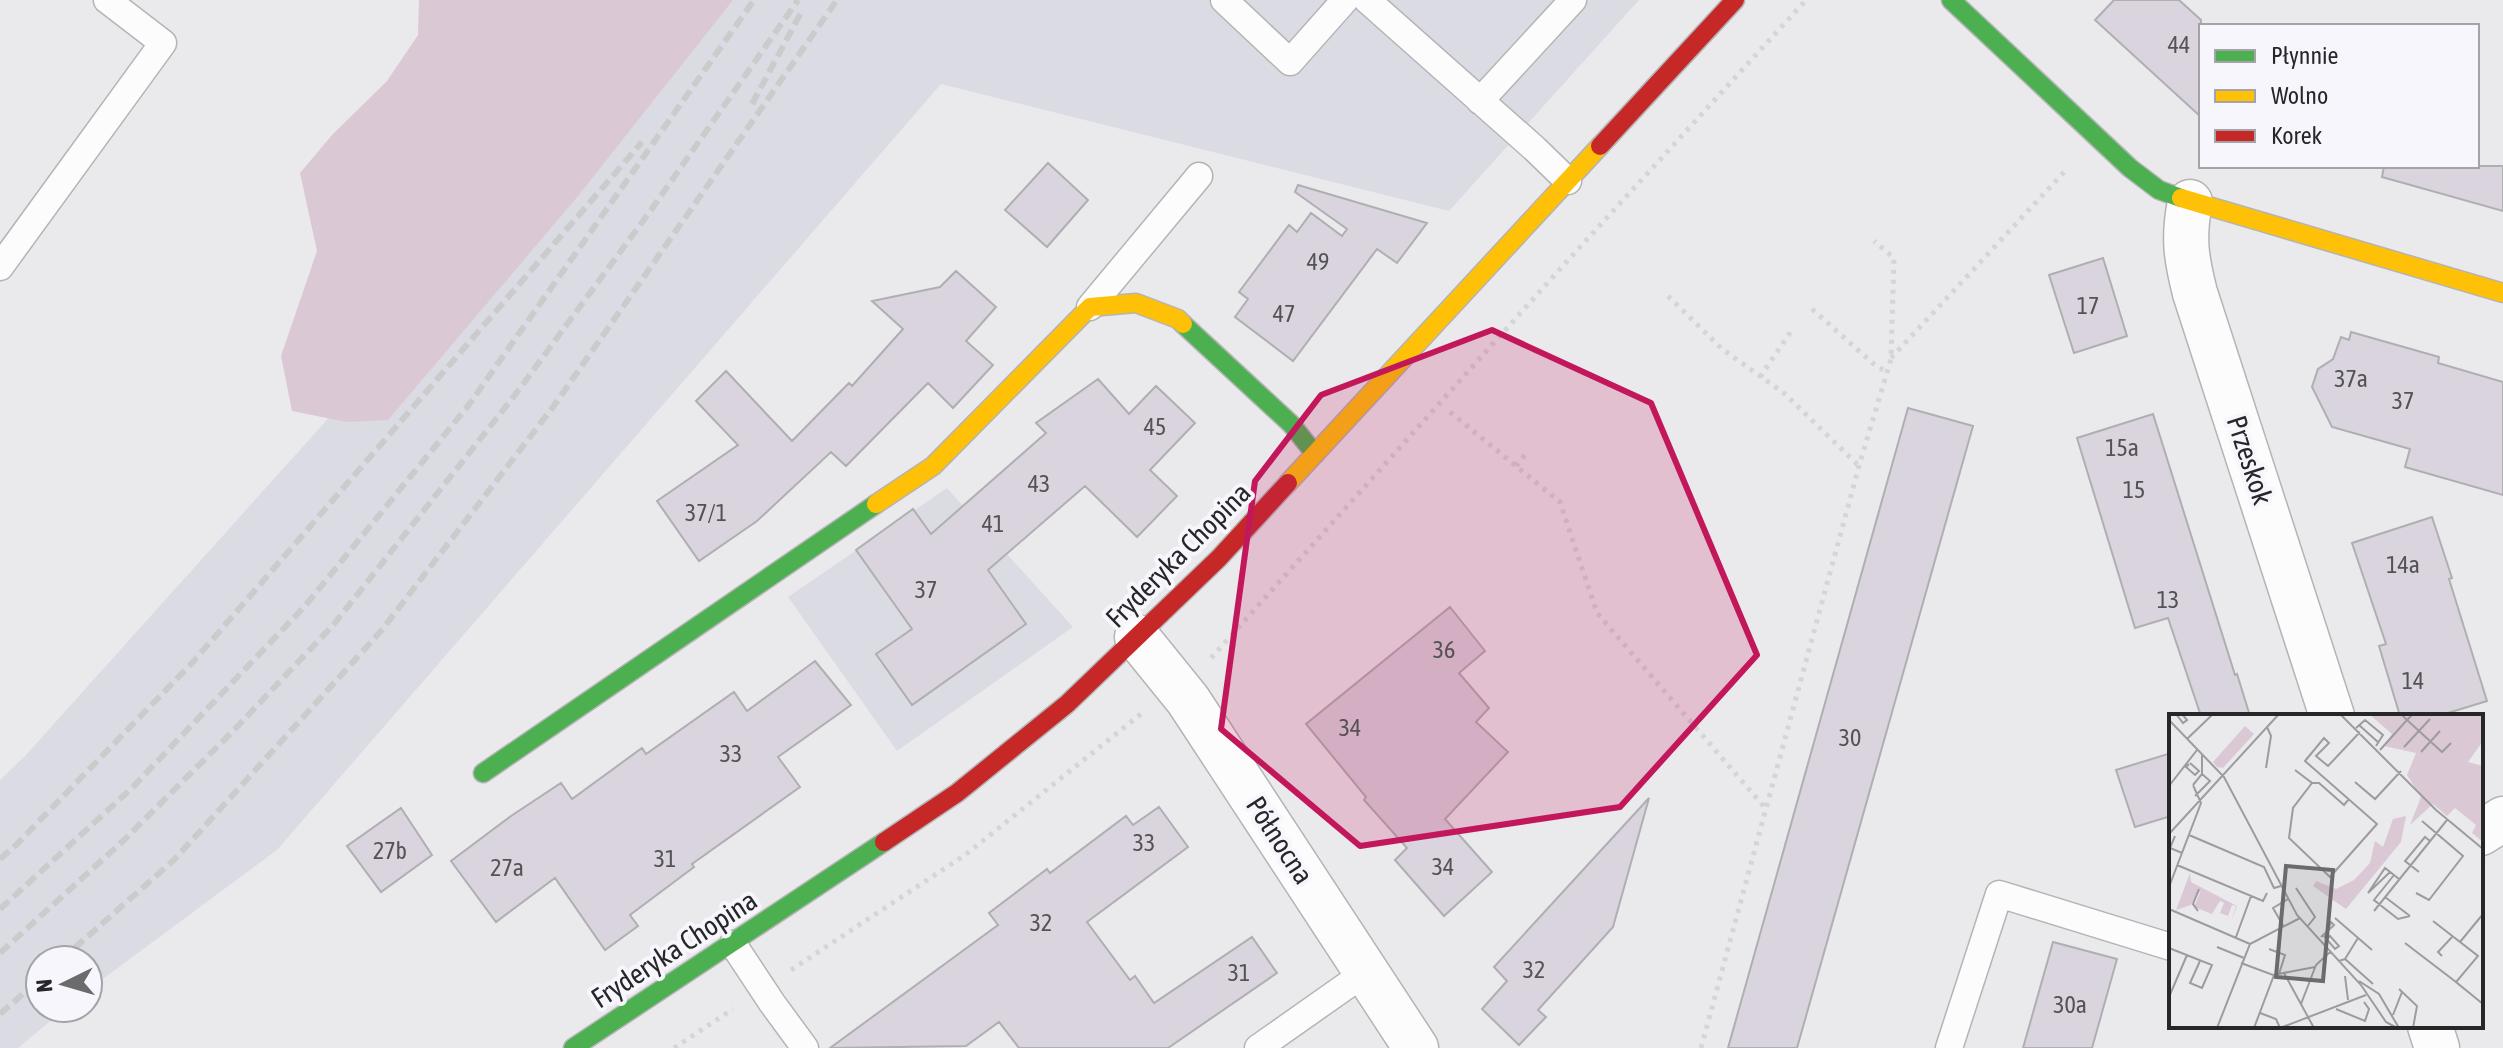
<svg xmlns="http://www.w3.org/2000/svg" width="2503" height="1048" font-family="'Asap Condensed',sans-serif">
<rect width="100%" height="100%" fill="#eaeaed"/>
<path fill="#dbdbe4" d="M 661,0 L 1639,0 L 1449,211 L 941,84 L 277,850 L 88,990 L 88,960 L 40,960 L 40,1008 L 66,1008 L 18,1048 L 0,1048 L 0,780 L 25,756 L 598,118 Z
M 947,488 L 1073,627 L 897,751 L 788,597 Z"/>
<path fill="#dbc8d5" d="M 419,0 L 733,0 L 578,196 L 388,420 L 347,422 L 292,411 L 281,356 L 317,251 L 300,173 L 332,135 L 387,81 L 418,35 Z"/>
<path fill="#d9d4de" stroke="#afafb1" stroke-width="2" d="M 2114,0 L 2179,0 L 2201,20 L 2201,117 L 2095,20 Z
M 1048,163 L 1088,200 L 1047,247 L 1005,210 Z
M 2384,166 L 2503,166 L 2503,211 L 2382,177 Z
M 1298,185 L 1427,223 L 1397,263 L 1377,249 L 1293,361 L 1235,317 L 1248,299 L 1239,292 L 1289,225 L 1297,232 L 1311,213 L 1342,236 L 1347,229 L 1295,192 Z
M 2103,258 L 2127,336 L 2074,353 L 2049,275 Z
M 956,271 L 996,307 L 966,341 L 993,365 L 953,408 L 928,383 L 846,466 L 831,452 L 757,521 L 699,561 L 657,501 L 738,445 L 696,401 L 726,371 L 792,441 L 849,383 L 852,386 L 903,329 L 872,301 L 940,287 Z
M 2351,332 L 2439,357 L 2438,363 L 2503,382 L 2503,495 L 2405,467 L 2410,449 L 2332,427 L 2312,387 L 2318,369 L 2333,359 L 2341,337 L 2349,340 Z
M 1098,379 L 1129,414 L 1156,386 L 1195,423 L 1150,470 L 1177,496 L 1137,537 L 1085,486 L 988,570 L 1026,624 L 912,705 L 876,654 L 912,629 L 856,550 L 913,509 L 931,534 L 1046,433 L 1036,423 Z
M 1908,408 L 1973,426 L 1797,1048 L 1728,1048 Z
M 2153,414 L 2235,675 L 2237,674 L 2250,716 L 2201,716 L 2168,618 L 2135,628 L 2077,438 Z
M 2432,517 L 2452,578 L 2449,579 L 2487,701 L 2438,716 L 2400,716 L 2379,646 L 2386,644 L 2352,543 Z
M 1450,607 L 1485,651 L 1459,673 L 1489,708 L 1476,722 L 1508,752 L 1445,819 L 1492,872 L 1444,916 L 1395,860 L 1407,848 L 1364,800 L 1366,797 L 1306,724 Z
M 815,661 L 851,705 L 778,757 L 800,787 L 692,864 L 694,867 L 630,915 L 638,926 L 605,950 L 555,878 L 496,922 L 451,861 L 511,816 L 561,783 L 572,799 L 642,748 L 646,754 L 734,692 L 747,711 Z
M 2171,753 L 2171,816 L 2135,827 L 2116,770 Z
M 1649,798 L 1613,927 L 1538,1010 L 1546,1017 L 1519,1045 L 1482,1009 L 1507,981 L 1494,967 Z
M 1159,807 L 1188,847 L 1087,922 L 1130,980 L 1135,976 L 1154,1003 L 1252,937 L 1277,973 L 1168,1048 L 1019,1048 L 999,1022 L 966,1046 L 830,1048 L 998,925 L 989,913 L 1047,869 L 1050,873 L 1126,816 L 1133,825 Z
M 401,808 L 432,855 L 381,892 L 347,846 Z
M 2053,942 L 2117,959 L 2092,1048 L 2023,1048 Z"/>
<g fill="none" stroke-linecap="round" stroke-linejoin="round">
<defs>
<path id="lane" d="M 1224,0 L 1290,62 L 1345,0
M 1367,0 L 1535,149 L 1568,181
M 1480,101 L 1573,0
M 0,267 L 163,43 L 107,0
M 1090,307 L 1199,176
M 733,944 L 772,1003 L 805,1048
M 1258,1048 L 1366,972
M 1949,1048 L 1999,894 L 2171,947"/>
<path id="street" d="M 2190,202 C 2183,237 2186,258 2195,293 L 2332,716
M 1137,637 L 1188,700 L 1416,1048
M 2481,833 L 2503,819
M 2430,1026 L 2437,1048"/>
<path id="fast" d="M 1951,0 L 2130,168 L 2159,190 L 2181,198
M 1183,324 L 1291,424 L 1315,454
M 483,773 L 876,504
M 573,1048 L 884,842"/>
<path id="slow" d="M 2181,198 L 2503,293
M 1288,483 L 1600,146
M 876,504 L 933,466 L 1090,307 L 1136,303 L 1178,319 L 1183,324"/>
<path id="jam" d="M 1600,146 L 1735,0
M 884,842 L 957,793 L 1067,704 L 1219,558 L 1288,483"/>
</defs>
<use href="#lane" stroke="#b4b4b6" stroke-width="29"/>
<use href="#street" stroke="#b4b4b6" stroke-width="47"/>
<use href="#fast" stroke="#b4b4b6" stroke-width="21"/>
<use href="#slow" stroke="#b4b4b6" stroke-width="21"/>
<use href="#jam" stroke="#b4b4b6" stroke-width="21"/>
<path stroke="#d5d5d6" stroke-width="5" stroke-dasharray="4 6" stroke-linecap="butt" d="M 1668,296 L 1721,348 L 1785,394 L 1859,466
M 1812,309 L 1877,367 L 1887,371
M 1891,358 L 2067,169
M 1760,377 L 1792,330
M 1450,412 L 1560,502 L 1597,613 L 1766,809
M 1516,466 L 1528,451
M 1211,658 L 1560,269 L 1806,0
M 791,970 L 965,855 L 1141,714
M 674,1048 L 733,1009
M 1701,1048 L 1859,466 L 1891,359 L 1894,258 L 1874,241"/>
<use href="#lane" stroke="#fcfcfc" stroke-width="26"/>
<use href="#street" stroke="#fcfcfc" stroke-width="44"/>
<use href="#fast" stroke="#4caf50" stroke-width="18"/>
<use href="#slow" stroke="#ffc107" stroke-width="18"/>
<use href="#jam" stroke="#c62828" stroke-width="18"/>
<path stroke="#cbcbcc" stroke-width="6" stroke-dasharray="12 6" stroke-linecap="butt" d="M 752,104 L 803,9
M 0,859 L 15,846 L 193,662 L 642,142
M 0,909 L 132,788 L 305,606 L 468,406 L 754,0
M 0,953 L 123,841 L 235,729 L 334,624 L 515,395 L 651,210 L 798,0
M 61,960 L 174,860 L 381,631 L 553,407 L 837,0
M 0,1014 L 40,979"/>
</g>
<path fill="#c2185b" fill-opacity="0.2" stroke="#c2185b" stroke-width="6" stroke-linejoin="round" d="M 1492,330 L 1651,403 L 1757,655 L 1620,807 L 1360,846 L 1221,729 L 1255,481 L 1321,395 Z"/>
<g text-anchor="middle" dominant-baseline="central" stroke-width="8" stroke-linejoin="round" paint-order="stroke">
<g font-size="24" fill="#545256">
<text x="2179" y="44">44</text>
<text x="1318" y="261">49</text>
<text x="2088" y="305">17</text>
<text x="1284" y="313">47</text>
<text x="2351" y="378">37a</text>
<text x="2403" y="400">37</text>
<text x="1155" y="426">45</text>
<text x="2122" y="447">15a</text>
<text x="1039" y="483">43</text>
<text x="2134" y="489">15</text>
<text x="706" y="512">37/1</text>
<text x="993" y="523">41</text>
<text x="2403" y="564">14a</text>
<text x="926" y="589">37</text>
<text x="2168" y="599">13</text>
<text x="1444" y="649">36</text>
<text x="2413" y="680">14</text>
<text x="1350" y="727">34</text>
<text x="1850" y="737">30</text>
<text x="731" y="753">33</text>
<text x="1144" y="842">33</text>
<text x="390" y="850">27b</text>
<text x="665" y="858">31</text>
<text x="1443" y="866">34</text>
<text x="507" y="867">27a</text>
<text x="1041" y="922">32</text>
<text x="1534" y="969">32</text>
<text x="1239" y="972">31</text>
<text x="2070" y="1004">30a</text>
</g>
<g font-size="28" fill="#272729" stroke="#f6f6fc">
<text transform="translate(2250 460) rotate(72)">Przeskok</text>
<text transform="translate(1178 555) rotate(-45)">Fryderyka Chopina</text>
<text transform="translate(1280 840) rotate(57)">Północna</text>
<text transform="translate(674 949) rotate(-33)">Fryderyka Chopina</text>
</g>
</g>
<g transform="translate(2169 714)">
<rect width="314" height="314" fill="#eaeaed"/>
<path d="M 200,0 L 314,0 L 314,27 L 299,48 L 314,52 L 314,128 L 303,119 L 307,111 L 286,94 L 278,102 L 264,90 L 241,111 L 252,83 L 238,61 L 247,39 L 215,32 L 223,20 ZM 76,12 L 85,20 L 54,54 L 48,53 L 44,48 ZM 237,102 L 232,128 L 177,195 L 184,200 L 144,172 L 147,167 L 167,175 L 185,166 L 201,149 L 206,127 L 214,133 L 224,105 ZM 21,159 L 22,168 L 68,192 L 62,208 L 67,192 L 63,191 L 59,202 L 51,199 L 55,189 L 51,187 L 43,200 L 25,193 L 32,176 L 22,191 L 7,196 Z" fill="#dbc8d5"/>
<path fill="none" stroke="#9c9c9f" stroke-width="2" d="M 7,0 L 14,9 L 18,6 L 13,0M 171,0 L 267,96 L 314,135M 244,0 L 238,6 L 273,38 L 282,29M 0,6 L 55,63 L 128,201 L 192,271 L 217,308 L 228,314M 190,11 L 210,29M 187,14 L 196,6 L 214,21 L 207,32M 18,25 L 44,0M 235,33 L 261,5M 211,36 L 238,6 L 232,0M 252,38 L 271,17M 20,50 L 17,53 L 26,61 L 30,57 L 21,49M 97,54 L 102,22 L 98,13M 126,56 L 143,69 L 124,94 L 120,124 L 161,163 L 208,110 L 136,47 L 155,24 L 160,29 L 147,42 L 159,52 L 191,18M 186,68 L 206,85 L 232,57M 143,69 L 150,69 L 175,91 L 180,85M 24,71 L 33,60 L 33,41M 0,72 L 28,36M 26,82 L 41,67 L 33,60M 0,120 L 110,0M 20,121 L 95,153 L 105,174 L 112,172M 6,122 L 1,134 L 13,139M 8,151 L 94,187 L 98,179M 221,158 L 199,179 L 216,154 L 230,165M 250,158 L 236,147 L 256,123 L 261,127M 225,161 L 205,186 L 229,205 L 241,202M 0,173 L 32,89 L 24,71M 127,174 L 146,203 L 138,213M 247,179 L 260,186 L 294,142 L 253,107M 216,183 L 241,202M 0,195 L 81,230M 29,197 L 24,190 L 30,175M 205,197 L 278,106M 166,204 L 203,236M 264,207 L 309,242 L 287,268 L 314,290M 115,213 L 104,194 L 119,185M 154,221 L 166,235 L 170,232 L 161,222 L 157,226M 67,223 L 82,182M 152,223 L 164,212 L 165,211 L 162,208 L 159,216M 291,228 L 314,200M 236,229 L 287,268M 48,233 L 75,244M 0,234 L 43,251 L 33,274 L 21,269 L 31,247M 100,235 L 116,241 L 110,260M 273,242 L 269,238 L 284,222M 176,245 L 189,224M 170,247 L 176,245 L 204,270M 72,249 L 104,261 L 146,253M 115,259 L 145,314M 176,262 L 179,286M 190,267 L 210,280 L 230,314M 230,275 L 248,292 L 244,314M 0,283 L 18,241M 132,290 L 147,251 L 161,238M 167,295 L 196,307 L 200,295 L 195,288M 91,299 L 107,305 L 111,314M 224,301 L 233,278M 48,314 L 81,230 L 131,204M 85,314 L 105,261M 111,314 L 197,281"/>
<path fill="#6b6b6e" fill-opacity="0.15" stroke="#6b6b6e" stroke-width="4" d="M 117,152 L 164,156 L 154,267 L 107,263 Z"/>
<rect width="314" height="314" fill="none" stroke="#272729" stroke-width="4"/>
</g>
<rect x="2199" y="24" width="280" height="144" fill="#f6f6fc" stroke="#a3a3a8" stroke-width="2"/>
<rect x="2215" y="50" width="40" height="12" fill="#4caf50" stroke="#a3a3a8" stroke-width="2"/>
<text x="2271" y="64" font-size="24" fill="#272729">Płynnie</text>
<rect x="2215" y="90" width="40" height="12" fill="#ffc107" stroke="#a3a3a8" stroke-width="2"/>
<text x="2271" y="104" font-size="24" fill="#272729">Wolno</text>
<rect x="2215" y="130" width="40" height="12" fill="#c62828" stroke="#a3a3a8" stroke-width="2"/>
<text x="2271" y="144" font-size="24" fill="#272729">Korek</text>
<g transform="translate(64 984) rotate(265)"><circle r="38" fill="#f6f6fc" stroke="#a3a3a8" stroke-width="2"/>
<path d="M0-6L14 30L0 20L-14 30Z" fill="#6b6b6e"/>
<text y="-12" font-size="22" font-weight="bold" text-anchor="middle" fill="#272729">N</text>
</g>
</svg>
